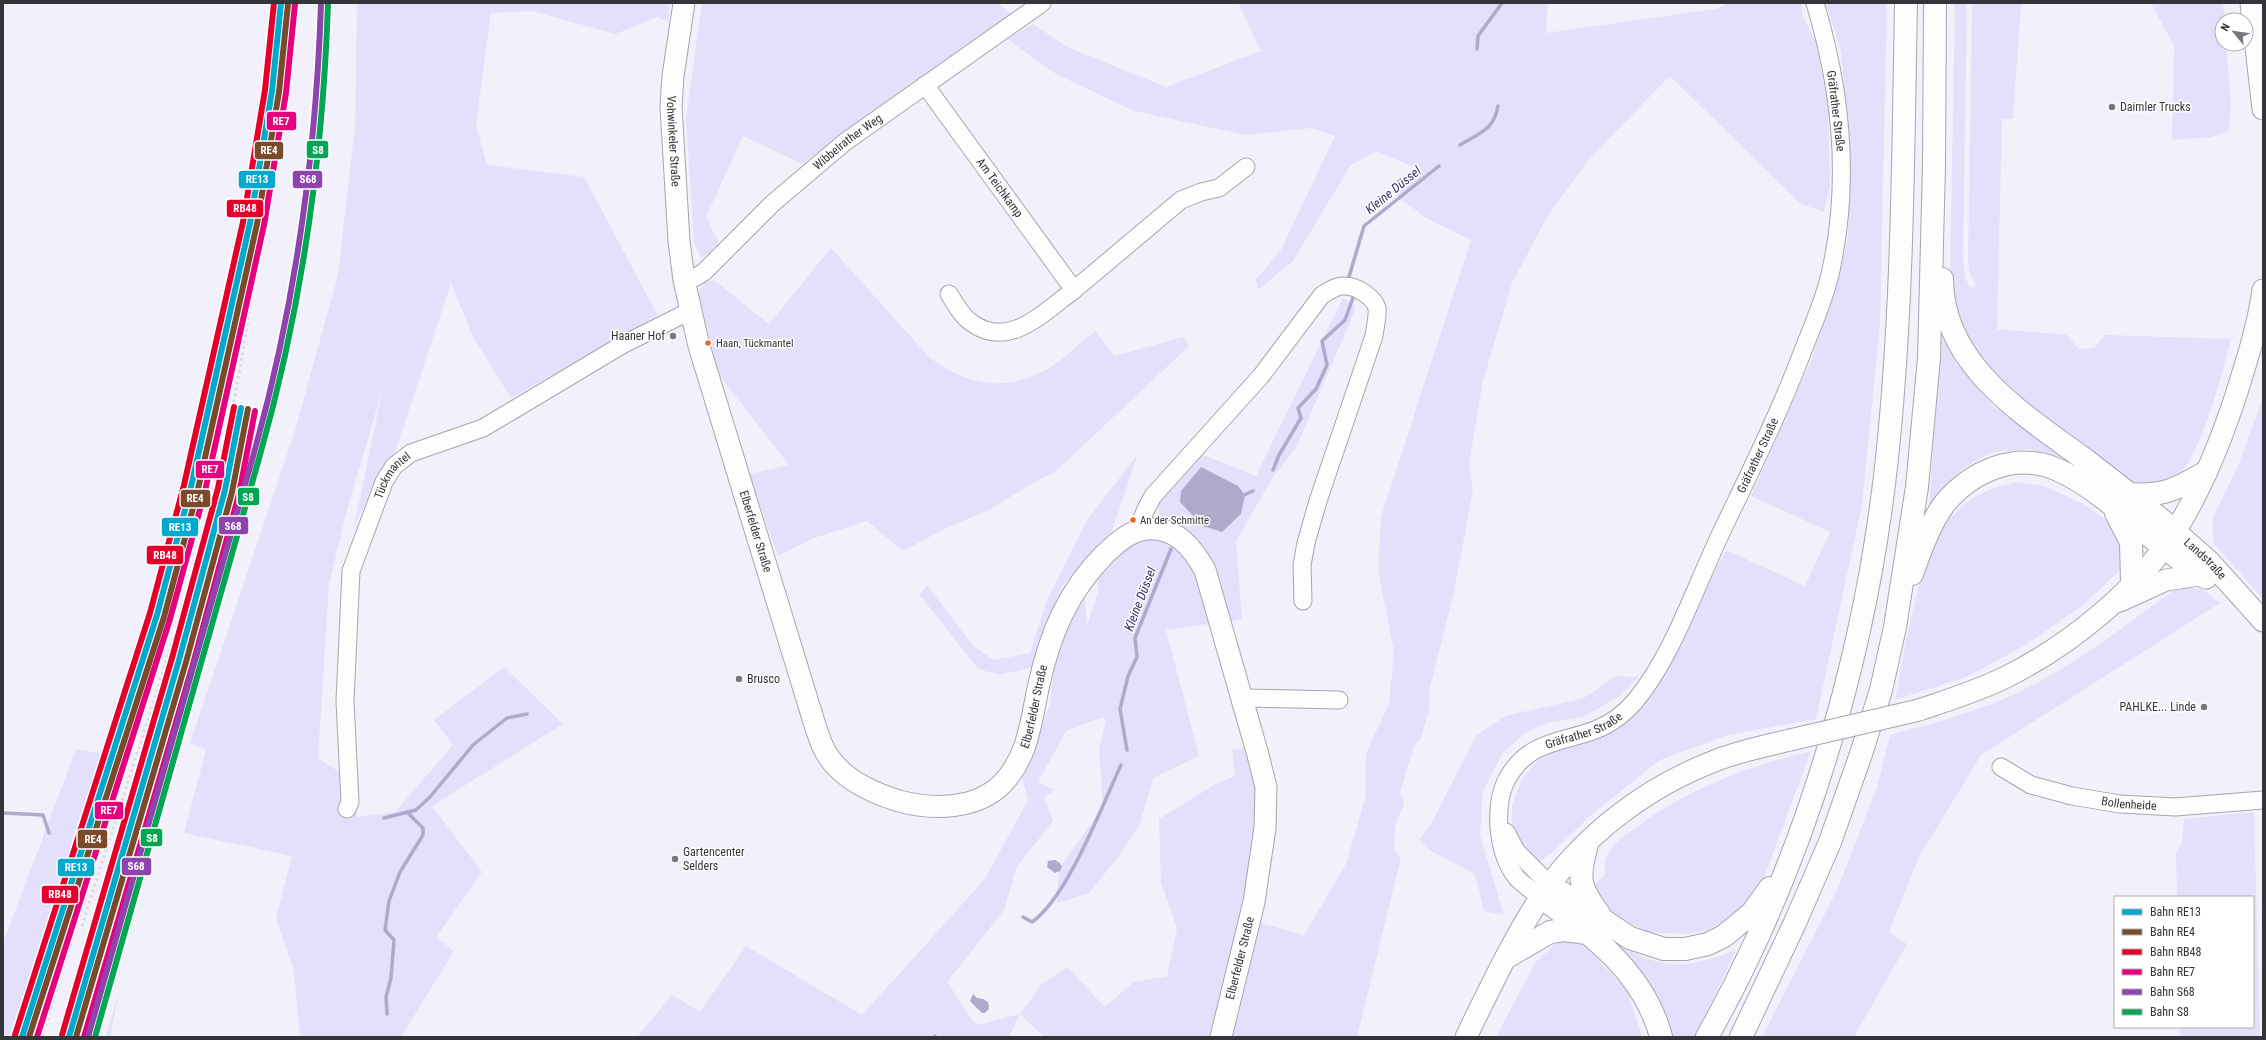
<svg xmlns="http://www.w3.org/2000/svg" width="2266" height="1040" font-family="'Roboto Condensed',sans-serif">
<rect width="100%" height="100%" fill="#f2f0fa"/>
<path fill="#e3e0fb" d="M 357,3 L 670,3 L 668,22 L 658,17 L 615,34 L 532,11 L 491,13 L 476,125 L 487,165 L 584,177 L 658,316 L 511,398 L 473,337 L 451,283 L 394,455 L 376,480 L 354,527 L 383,388 L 348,506 L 329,584 L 318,758 L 356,783 L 357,817 L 395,812 L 453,745 L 434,720 L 504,667 L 563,724 L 432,806 L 482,872 L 436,937 L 454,951 L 401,1037 L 300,1037 L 294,971 L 276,918 L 292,856 L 184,833 L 206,750 L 190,743 L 294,434 L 338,275 L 355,126 Z
M 702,3 L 998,3 L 1013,16 L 802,164 L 743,136 L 706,217 L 720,245 L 701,258 L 694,242 L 686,118 Z
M 1238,3 L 1548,3 L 1546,33 L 1716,9 L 1728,3 L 1801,3 L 1803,17 L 1816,42 L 1828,104 L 1830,184 L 1824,212 L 1801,204 L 1670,76 L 1589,159 L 1547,217 L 1512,283 L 1483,381 L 1469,464 L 1473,490 L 1454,592 L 1430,687 L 1429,709 L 1421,738 L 1414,746 L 1400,792 C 1408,807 1402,805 1398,818 C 1394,827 1395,841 1394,850 L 1401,858 L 1357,1037 L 1044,1037 L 1020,1014 L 1009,1037 L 637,1037 L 672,995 L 700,1012 L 746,946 L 862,1015 L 985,879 L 1028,800 L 1021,774 L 1050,704 L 1054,669 L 1068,622 L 1084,586 L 1087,626 L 1098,592 L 1098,579 L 1129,547 L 1152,538 L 1161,541 L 1157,482 L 1186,448 L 1256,476 L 1343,298 L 1356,308 L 1296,448 L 1273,477 L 1236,541 L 1242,619 L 1166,630 L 1199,756 L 1153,778 L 1139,827 L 1115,861 L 1089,893 L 1057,903 L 1059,868 L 1103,808 L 1099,750 L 1106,720 L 1103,717 L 1066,731 L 1038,782 L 1055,790 L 1044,797 L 1053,821 L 1017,866 L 1004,910 L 947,982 C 958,996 965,1012 977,1025 L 1020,1014 L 1041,985 L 1067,967 L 1105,1007 L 1134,982 L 1167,976 L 1177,929 L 1161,882 L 1159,819 L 1216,784 L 1235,776 L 1232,750 L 1252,747 L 1262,792 L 1246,919 L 1304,935 L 1346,864 L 1365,799 L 1366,753 L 1389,704 L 1394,652 L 1378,570 L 1381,517 L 1471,240 L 1428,219 L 1395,195 L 1416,168 L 1376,151 L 1350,166 L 1293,261 L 1258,290 L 1256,279 L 1281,250 L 1335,136 L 1312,128 L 1246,135 L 1134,111 L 1056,74 L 1007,39 L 1033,24 L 1067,47 L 1166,87 L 1261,51 Z
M 1826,3 L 1887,3 L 1880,326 L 1862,505 L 1816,719 L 1728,735 L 1660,760 L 1591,815 L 1553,852 L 1535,865 L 1512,830 L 1512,805 L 1522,779 L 1537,761 L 1556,750 L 1612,729 L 1701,596 L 1726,550 L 1805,586 L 1830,532 L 1751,496 L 1811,361 L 1835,290 L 1848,237 L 1850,149 L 1841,52 Z
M 1955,3 L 1967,3 L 1963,257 L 1965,278 L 1972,290 L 1976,285 L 1969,271 L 1968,259 L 1972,3 L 2021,3 L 2013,119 L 2002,119 L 1997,329 L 2067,335 L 2079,349 L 2094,348 L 2105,335 L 2231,339 C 2223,371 2201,455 2178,476 C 2168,485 2144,486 2132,481 L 2014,396 L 1962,339 L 1950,272 Z
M 2151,3 L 2223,3 L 2224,20 L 2222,20 L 2222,44 L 2226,44 L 2231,102 L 2229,131 L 2211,137 L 2172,140 L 2174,46 Z
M 831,248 L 930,358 C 969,386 1006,393 1049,368 C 1065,358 1080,343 1095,331 L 1115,356 L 1183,337 L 1189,346 L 1054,473 L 1040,479 L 989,510 L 950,526 L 903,551 L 867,521 L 814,538 L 778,556 L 749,474 L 789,465 L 719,375 L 698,293 L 704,283 L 714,280 L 769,324 Z
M 1941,327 L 1956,363 L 1993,406 L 2069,459 L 2029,449 L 1992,452 L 1962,469 L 1945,485 L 1929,511 Z
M 2263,398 L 2263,599 L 2214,544 L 2212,527 L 2214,515 L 2238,466 Z
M 1138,454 L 1110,537 L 1062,586 L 1032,667 L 1000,675 L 978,669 L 920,595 L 927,585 L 973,646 L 994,660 L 1030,653 L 1047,600 L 1087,520 Z
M 2017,482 L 2045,486 L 2087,506 L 2117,529 L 2125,552 L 2123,567 L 2081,607 L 2022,647 L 1966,677 L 1895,700 C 1905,651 1913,595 1931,548 C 1938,531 1954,511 1969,501 C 1984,490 2000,486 2017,482 Z
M 2178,587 L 2202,589 L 2220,603 L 1981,755 L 1919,857 L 1889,932 L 1907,944 L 1854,1037 L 1762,1037 L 1837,890 L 1877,787 L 1890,735 C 1934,723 1978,712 2019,692 C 2077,664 2127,624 2178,587 Z
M 1616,676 L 1639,677 L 1618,697 L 1583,717 L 1547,723 L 1525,733 L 1502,754 L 1483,791 L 1480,835 L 1504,915 L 1484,911 L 1475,874 L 1431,851 L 1419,839 L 1430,826 L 1476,736 L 1505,716 L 1584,698 Z
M 76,749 L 103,754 L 10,1037 L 3,1037 L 3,943 Z
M 1811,751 L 1759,891 L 1730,919 L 1707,930 L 1687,934 L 1649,932 L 1613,915 L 1589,890 L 1604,876 C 1605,871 1604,863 1606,858 C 1611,844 1626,834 1638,826 C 1689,788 1750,766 1811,751 Z
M 2254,812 L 2260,1037 L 2180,1037 L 2180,1027 L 2253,1027 L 2253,897 L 2177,897 L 2176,853 L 2182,844 L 2184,819 Z
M 1559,938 L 1575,938 L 1590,948 L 1599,961 L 1628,992 L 1642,1037 L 1501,1037 L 1497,1035 L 1535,963 L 1553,946 Z
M 1610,939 C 1658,970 1683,971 1736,950 L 1695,1037 L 1670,1037 C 1667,996 1637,967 1610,939 Z
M 120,987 L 110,1037 L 106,1037 Z"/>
<path fill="#adaacb" d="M 1201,467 L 1238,486 L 1245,495 L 1241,514 L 1222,532 L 1203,526 L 1180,502 L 1181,491 Z
M 1055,860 L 1060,863 L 1062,867 L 1060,871 L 1055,873 L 1047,867 L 1048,861 Z
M 973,994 L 977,998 L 983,999 L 988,1002 L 989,1009 L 985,1013 L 982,1013 L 970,1001 Z"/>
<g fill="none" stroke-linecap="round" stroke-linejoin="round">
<path stroke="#adaacb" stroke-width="3.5" d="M 1477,49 L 1478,36 L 1502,3
M 1460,145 C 1479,133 1494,130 1498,106
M 1349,277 L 1364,226 L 1439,166
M 1273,470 L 1279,455 L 1301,418 L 1298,408 L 1316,389 L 1327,365 L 1322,341 L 1345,320 L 1354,295
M 1242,496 L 1253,491
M 1188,522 L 1197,515
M 1127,750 L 1120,709 L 1128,676 L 1137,657 L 1135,638 L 1171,549
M 3,813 L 43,815 L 49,833
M 384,818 L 416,810 L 430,797 L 473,745 L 507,718 L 527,714
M 1023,917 L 1032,922 C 1067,898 1102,806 1121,765
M 387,1014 L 386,997 L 391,978 L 394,940 L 385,930 L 389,901 L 400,872 L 423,835 L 423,828 L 407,812
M 935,1037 L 935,1036"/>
<defs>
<g id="minor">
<path id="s1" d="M 925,85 L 1074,290 L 1181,200 L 1201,192 L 1219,188 L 1246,167"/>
<path id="s2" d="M 684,280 L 694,278 L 704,272 L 773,203 L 845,142 L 1042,3"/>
<path d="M 949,294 C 955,303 962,317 972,323 C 1009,350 1044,312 1074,290"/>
<path d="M 1138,530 L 1145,511 L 1153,496 L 1261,376 L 1322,295 C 1329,291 1337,285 1345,286 C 1356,286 1374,297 1377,308 C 1378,317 1375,327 1374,336 L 1318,501 L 1306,543 L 1302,565 L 1303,601"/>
<path d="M 1242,698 L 1339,700"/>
<path id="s3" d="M 2001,767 L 2031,785 L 2072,796 L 2120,804 L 2175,807 L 2263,800"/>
<path id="s4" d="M 347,809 L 350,802 L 345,701 L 351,571 L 384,482 L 394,466 L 411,453 L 483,428 L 622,345 L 690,311"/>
<path d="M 1506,832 L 1516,851 L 1550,885"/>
<path id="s5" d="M 1541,897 C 1533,891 1523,885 1517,878 C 1497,854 1493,806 1507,779 C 1528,741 1560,743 1595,730 C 1611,724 1625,713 1636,700 C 1673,655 1696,585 1721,533 C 1750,472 1780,412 1804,348 C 1815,320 1828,290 1833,260 C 1850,173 1840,86 1815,3"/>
</g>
<g id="major">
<path id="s6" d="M 684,3 L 673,76 L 671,107 L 679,241 L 684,280 L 699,346 L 810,709 C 815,724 819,743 828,756 C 843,779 873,793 899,801 C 932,810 977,810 1003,783 C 1029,755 1031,720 1039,684 C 1050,634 1068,591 1105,554 C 1118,542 1129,531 1147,529 C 1176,527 1192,547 1205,570 L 1258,755 L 1266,787 L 1265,828 L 1254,902 L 1221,1037"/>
<path d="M 2251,3 L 2263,109"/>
<path id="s7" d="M 2175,531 L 2209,561 L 2263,621"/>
<path d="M 2163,547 L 2199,575 L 2206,578"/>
<path d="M 2120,601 L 2166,580 L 2199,575"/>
<path d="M 1919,710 C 1948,700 1978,691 2006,677 C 2070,645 2137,591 2176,530 C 2202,488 2221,441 2236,395 C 2247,360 2258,326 2263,290"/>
<path d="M 1466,1037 C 1489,990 1512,941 1540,898 C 1583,835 1646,787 1717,760 C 1740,751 1765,746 1790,740"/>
</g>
<path id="highway" d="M 1942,279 C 1942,366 2026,416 2087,461 C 2117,484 2146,507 2175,531
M 2130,494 C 2163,497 2179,488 2206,472
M 2116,513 L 2131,542 L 2132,583
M 1912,574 C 1920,551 1930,523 1945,503 C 1972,471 2015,452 2056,469 C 2092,484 2132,522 2163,547
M 1587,844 C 1578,878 1578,885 1599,914
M 1550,885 L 1630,938 L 1664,949 L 1685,949 L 1708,944 L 1724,936 L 1752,913 L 1770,888
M 1541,897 C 1592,934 1645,974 1661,1037
M 1507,957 L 1550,932 L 1564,930 L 1587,933
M 1707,1037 C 1805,863 1866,656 1887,458 C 1903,307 1903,155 1906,3
M 1741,1037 L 1794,925 L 1830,842 L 1861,754 L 1881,690 L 1895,627 L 1917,487 L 1929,358 L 1934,166 L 1935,3"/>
</defs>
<use href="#minor" stroke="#a6a5ac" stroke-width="19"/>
<use href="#major" stroke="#a6a5ac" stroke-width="23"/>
<use href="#highway" stroke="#a6a5ac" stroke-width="24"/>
<use href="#minor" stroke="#fdfdfe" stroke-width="17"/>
<use href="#major" stroke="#fdfdfe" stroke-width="21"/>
<use href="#highway" stroke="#fdfdfe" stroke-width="22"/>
<path stroke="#d5d5d8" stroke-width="3" stroke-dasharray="2 4" stroke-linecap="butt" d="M 82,926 C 127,781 178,636 215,489 C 247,359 261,225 278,92
M 42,1037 L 160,656 L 209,484 L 246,291 L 272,91
M 95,1037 L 132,882"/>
<defs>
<path id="major-bridge" d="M 1790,740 L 1919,710"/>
</defs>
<use href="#major-bridge" stroke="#a6a5ac" stroke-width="23" stroke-linecap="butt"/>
<use href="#major-bridge" stroke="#fdfdfe" stroke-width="21"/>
<defs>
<path id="rail-1" d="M 22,1037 L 157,615 L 191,487 L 250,223 L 272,91 L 281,3
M 69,1037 L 179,660 L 225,490 L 241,408"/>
<path id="rail-2" d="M 29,1037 L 164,617 L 198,489 L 257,224 L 279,92 L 288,4
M 76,1037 L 186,662 L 232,492 L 248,409"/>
<path id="rail-3" d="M 15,1035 L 150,613 L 184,485 L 243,222 L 265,90 L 274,3
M 62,1035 L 172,658 L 218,488 L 234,407"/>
<path id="rail-4" d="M 37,1037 L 170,619 L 205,491 L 264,225 L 286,93 L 295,4
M 84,1037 L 193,664 L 239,494 L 255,411"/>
<path id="rail-5" d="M 88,1037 L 254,453 C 295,306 316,156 321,3"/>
<path id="rail-6" d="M 95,1037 L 260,455 C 302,307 323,157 328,3"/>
</defs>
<use href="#rail-1" stroke="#fff" stroke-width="9"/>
<use href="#rail-2" stroke="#fff" stroke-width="9"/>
<use href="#rail-3" stroke="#fff" stroke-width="9"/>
<use href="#rail-4" stroke="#fff" stroke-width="9"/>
<use href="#rail-5" stroke="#fff" stroke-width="9"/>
<use href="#rail-6" stroke="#fff" stroke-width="9"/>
<use href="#rail-1" stroke="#00a9ce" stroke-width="6"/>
<use href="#rail-2" stroke="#7a4b2a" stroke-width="6"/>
<use href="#rail-3" stroke="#e4002b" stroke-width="6"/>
<use href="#rail-4" stroke="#e5007d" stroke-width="6"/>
<use href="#rail-5" stroke="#8e44ad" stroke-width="6"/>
<use href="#rail-6" stroke="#00a651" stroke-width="6"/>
</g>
<g fill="#76767e" stroke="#fff" stroke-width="1.5">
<circle cx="2112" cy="107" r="4"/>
<circle cx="673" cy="336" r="4"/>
<circle cx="739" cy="679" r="4"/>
<circle cx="2204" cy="707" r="4"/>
<circle cx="675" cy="859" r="4"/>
</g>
<g fill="#f26522" stroke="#fff" stroke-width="1.5">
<circle cx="708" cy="343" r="3.5"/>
<circle cx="1133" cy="520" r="3.5"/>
</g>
<g text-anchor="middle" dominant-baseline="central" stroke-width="3" stroke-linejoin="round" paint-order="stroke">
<g font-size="11" fill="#34343b" stroke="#fff" text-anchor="start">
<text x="716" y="343">Haan, Tückmantel</text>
<text x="1140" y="520">An der Schmitte</text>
</g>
<g font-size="12" fill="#34343b" stroke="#fff" text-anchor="start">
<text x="2120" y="107">Daimler Trucks</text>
<text x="665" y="336" text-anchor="end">Haaner Hof</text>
<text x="747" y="679">Brusco</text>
<text x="2196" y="707" text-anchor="end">PAHLKE... Linde</text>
<text x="683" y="852">Gartencenter<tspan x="683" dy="14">Selders</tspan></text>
</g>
<g font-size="12" fill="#34343b" stroke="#fff">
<text transform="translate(1836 111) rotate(83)">Gräfrather Straße</text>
<text stroke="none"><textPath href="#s6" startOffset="139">Vohwinkeler Straße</textPath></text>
<text stroke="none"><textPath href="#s2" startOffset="216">Wibbelrather Weg</textPath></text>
<text stroke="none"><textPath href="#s1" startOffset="127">Am Teichkamp</textPath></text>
<text stroke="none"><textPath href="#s5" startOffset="564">Gräfrather Straße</textPath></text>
<text stroke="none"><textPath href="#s4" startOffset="344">Tückmantel</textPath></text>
<text stroke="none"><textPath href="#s6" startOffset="540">Elberfelder Straße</textPath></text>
<text stroke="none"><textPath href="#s7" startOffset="41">Landstraße</textPath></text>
<text stroke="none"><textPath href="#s6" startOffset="1056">Elberfelder Straße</textPath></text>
<text stroke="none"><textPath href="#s5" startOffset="228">Gräfrather Straße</textPath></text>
<text stroke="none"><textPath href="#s3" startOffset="135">Bollenheide</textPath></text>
<text transform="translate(1240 958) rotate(-76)">Elberfelder Straße</text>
</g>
<g font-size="13" font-style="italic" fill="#3c3169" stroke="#fff">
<text transform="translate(1393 190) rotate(-39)">Kleine Düssel</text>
<text transform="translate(1140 599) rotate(-69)">Kleine Düssel</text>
</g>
</g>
<g stroke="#fff" stroke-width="1.5">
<rect x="266" y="111" width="31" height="20" rx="4" fill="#e5007d"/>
<rect x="306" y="140" width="23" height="19" rx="4" fill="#00a651"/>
<rect x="254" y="141" width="30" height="19" rx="4" fill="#7a4b2a"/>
<rect x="238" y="170" width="38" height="19" rx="4" fill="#00a9ce"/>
<rect x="292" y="170" width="31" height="19" rx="4" fill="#8e44ad"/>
<rect x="226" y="199" width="38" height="19" rx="4" fill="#e4002b"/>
<rect x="195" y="460" width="30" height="19" rx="4" fill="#e5007d"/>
<rect x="237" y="487" width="23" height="19" rx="4" fill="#00a651"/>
<rect x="180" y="489" width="31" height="19" rx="4" fill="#7a4b2a"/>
<rect x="218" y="516" width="31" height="19" rx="4" fill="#8e44ad"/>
<rect x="161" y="517" width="38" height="20" rx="4" fill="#00a9ce"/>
<rect x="146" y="545" width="38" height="20" rx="4" fill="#e4002b"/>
<rect x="94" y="801" width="30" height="19" rx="4" fill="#e5007d"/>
<rect x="140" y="828" width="23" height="19" rx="4" fill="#00a651"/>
<rect x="77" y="829" width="31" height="20" rx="4" fill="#7a4b2a"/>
<rect x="121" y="857" width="31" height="19" rx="4" fill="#8e44ad"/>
<rect x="57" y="858" width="38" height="19" rx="4" fill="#00a9ce"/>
<rect x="41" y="885" width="38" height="19" rx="4" fill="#e4002b"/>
</g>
<g font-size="11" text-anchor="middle" font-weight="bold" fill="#fff">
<text x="281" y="125">RE7</text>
<text x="318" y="154">S8</text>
<text x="269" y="154">RE4</text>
<text x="257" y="183">RE13</text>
<text x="308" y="183">S68</text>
<text x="245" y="212">RB48</text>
<text x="210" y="473">RE7</text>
<text x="248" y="501">S8</text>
<text x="195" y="502">RE4</text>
<text x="233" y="530">S68</text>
<text x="180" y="531">RE13</text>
<text x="165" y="559">RB48</text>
<text x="109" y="814">RE7</text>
<text x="152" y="842">S8</text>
<text x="93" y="843">RE4</text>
<text x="136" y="870">S68</text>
<text x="76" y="871">RE13</text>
<text x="60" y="898">RB48</text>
</g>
<rect width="2266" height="1040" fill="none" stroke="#34343b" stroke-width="8"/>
<rect x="2114" y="896" width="140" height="132" fill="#ffffff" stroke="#aeaeb1"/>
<rect x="2122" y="909" width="20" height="6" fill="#00a9ce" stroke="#aeaeb1"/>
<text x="2150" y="916" font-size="12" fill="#34343b">Bahn RE13</text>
<rect x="2122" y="929" width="20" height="6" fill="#7a4b2a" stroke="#aeaeb1"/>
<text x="2150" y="936" font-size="12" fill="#34343b">Bahn RE4</text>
<rect x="2122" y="949" width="20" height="6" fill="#e4002b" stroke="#aeaeb1"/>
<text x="2150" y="956" font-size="12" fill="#34343b">Bahn RB48</text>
<rect x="2122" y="969" width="20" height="6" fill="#e5007d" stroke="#aeaeb1"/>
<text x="2150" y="976" font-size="12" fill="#34343b">Bahn RE7</text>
<rect x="2122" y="989" width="20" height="6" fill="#8e44ad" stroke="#aeaeb1"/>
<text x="2150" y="996" font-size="12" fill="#34343b">Bahn S68</text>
<rect x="2122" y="1009" width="20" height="6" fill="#00a651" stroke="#aeaeb1"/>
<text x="2150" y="1016" font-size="12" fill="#34343b">Bahn S8</text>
<g transform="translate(2234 32) rotate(299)"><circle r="19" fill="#ffffff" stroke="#aeaeb1"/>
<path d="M0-3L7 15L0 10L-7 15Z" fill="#76767e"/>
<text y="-6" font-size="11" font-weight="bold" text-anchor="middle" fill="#34343b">N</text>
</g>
</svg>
